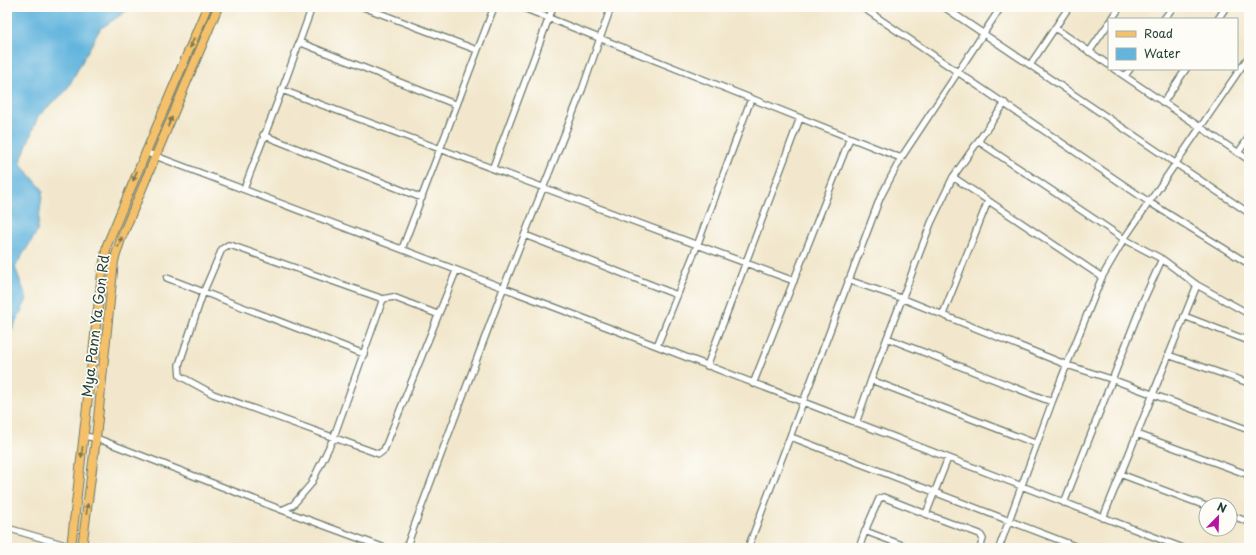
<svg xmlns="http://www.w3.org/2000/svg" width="1256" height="555" font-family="'Playpen Sans',sans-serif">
<rect width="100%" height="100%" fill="#fdfcf7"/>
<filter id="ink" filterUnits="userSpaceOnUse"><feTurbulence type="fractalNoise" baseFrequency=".025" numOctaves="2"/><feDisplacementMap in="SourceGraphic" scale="8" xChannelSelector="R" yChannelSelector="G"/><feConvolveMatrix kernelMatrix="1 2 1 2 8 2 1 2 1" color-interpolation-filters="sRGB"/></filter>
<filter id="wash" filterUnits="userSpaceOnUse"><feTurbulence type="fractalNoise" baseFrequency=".012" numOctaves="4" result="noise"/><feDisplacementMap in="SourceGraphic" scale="16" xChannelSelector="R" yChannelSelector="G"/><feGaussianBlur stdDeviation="0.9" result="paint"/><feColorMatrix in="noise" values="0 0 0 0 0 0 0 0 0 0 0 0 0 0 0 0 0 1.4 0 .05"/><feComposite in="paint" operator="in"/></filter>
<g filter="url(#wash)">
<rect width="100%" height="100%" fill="#f2e7cc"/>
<path fill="#63b5de" stroke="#417989" d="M 7,7 L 132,7 L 100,29 L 66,91 L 38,116 L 20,163 L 43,190 L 37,232 L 15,267 L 27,299 L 7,340 Z"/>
</g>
<g filter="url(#ink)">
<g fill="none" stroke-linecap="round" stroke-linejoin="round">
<defs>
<path id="street" d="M 363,7 L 477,50
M 521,7 L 901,158
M 862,7 L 1149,202 L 1249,264
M 944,7 L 1249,213
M 1112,19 L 1120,7
M 1164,19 L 1173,7
M 1218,19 L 1226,7
M 1055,28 L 1109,65
M 299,42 L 457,105
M 1089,52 L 1109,23
M 1030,65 L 1069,7
M 1114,69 L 1249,160
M 1125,76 L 1130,69
M 282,90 L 794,281
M 1163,103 L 1186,69
M 263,135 L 422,198
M 978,141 L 1124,239 L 1162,259 L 1197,285 L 1249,314
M 145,152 L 657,346 L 1183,548
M 1238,153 L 1249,137
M 493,167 L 553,7
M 953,177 L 1102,277
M 244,189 L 282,90 L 312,7
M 525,235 L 677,295
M 402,249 L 494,7
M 167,278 L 364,354
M 848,280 L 901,298 L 1067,365 L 1111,379 L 1249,430
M 383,299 L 393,297 L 437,314
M 943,314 L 988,201
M 1184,316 L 1249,341
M 887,338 L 1052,402
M 657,346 L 697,246 L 751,99
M 1168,355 L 1249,383
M 707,366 L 800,118
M 871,380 L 1037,444
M 753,384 L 850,138
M 856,423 L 871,380 L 931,223 L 953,177 L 1005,103
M 1137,434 L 1249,475
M 83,436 L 96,438 L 282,510 L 385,548
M 791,437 L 1080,548
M 948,458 L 926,514 L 980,534 L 983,539 L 980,548
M 1120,474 L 1206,506
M 1064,503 L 1143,301 L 1162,259
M 282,510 L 293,505 L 311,484 L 333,439 L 383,299 L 233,246 L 228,245 L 222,249 L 203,293 L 179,365 L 180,376 L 213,394 L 379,454 L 384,450 L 456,271
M 1230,515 L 1249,522
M 1103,518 L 1197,285
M 7,528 L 72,547
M 406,548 L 503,289 L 582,90 L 611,7
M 748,548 L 880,198 L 901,158 L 1001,7
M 859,548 L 865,531
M 910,548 L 865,531 L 879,499 L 883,497 L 926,514
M 999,548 L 1052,402 L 1102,277 L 1124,239 L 1249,56"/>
<path id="primary" d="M 71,548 L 102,273 L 107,245 L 207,7
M 82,548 L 96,438 L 114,261 L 121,239 L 218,7"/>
</defs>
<use href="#street" stroke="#697869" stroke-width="8"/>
<use href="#primary" stroke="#697869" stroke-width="10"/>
<use href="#street" stroke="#fff" stroke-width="5.5"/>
<use href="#primary" stroke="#f4c16a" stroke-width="8"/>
</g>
<defs><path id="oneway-solid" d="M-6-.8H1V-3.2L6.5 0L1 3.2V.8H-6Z"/></defs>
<g fill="#7f784c">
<use href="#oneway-solid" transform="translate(192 43) rotate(113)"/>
<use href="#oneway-solid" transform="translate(170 122) rotate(-68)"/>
<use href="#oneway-solid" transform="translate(135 176) rotate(112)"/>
<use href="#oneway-solid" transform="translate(120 242) rotate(-70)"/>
<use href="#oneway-solid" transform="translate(82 452) rotate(96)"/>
<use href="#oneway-solid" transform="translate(87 509) rotate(-83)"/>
</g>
</g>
<g text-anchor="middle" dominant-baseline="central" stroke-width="3.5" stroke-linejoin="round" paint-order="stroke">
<g font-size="14" fill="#1f3d34" stroke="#fdfcf7">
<text transform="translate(95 326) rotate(-83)">Mya Pann Ya Gon Rd</text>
</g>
</g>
<rect width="1256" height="555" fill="none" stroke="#fdfcf7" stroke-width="24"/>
<rect x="1108" y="18" width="130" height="52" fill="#fdfcf7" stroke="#a4b0a9"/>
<rect x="1116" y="31" width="20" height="6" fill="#f4c16a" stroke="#a4b0a9"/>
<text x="1144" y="38" font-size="12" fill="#1f3d34">Road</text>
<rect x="1116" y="48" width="20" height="12" fill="#63b5de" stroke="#a4b0a9"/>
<text x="1144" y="58" font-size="12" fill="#1f3d34">Water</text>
<g transform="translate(1218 517) rotate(23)"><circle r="19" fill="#fdfcf7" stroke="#a4b0a9"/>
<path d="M0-3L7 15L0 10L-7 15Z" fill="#b5179e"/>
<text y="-6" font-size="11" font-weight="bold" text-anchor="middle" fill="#1f3d34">N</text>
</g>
</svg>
